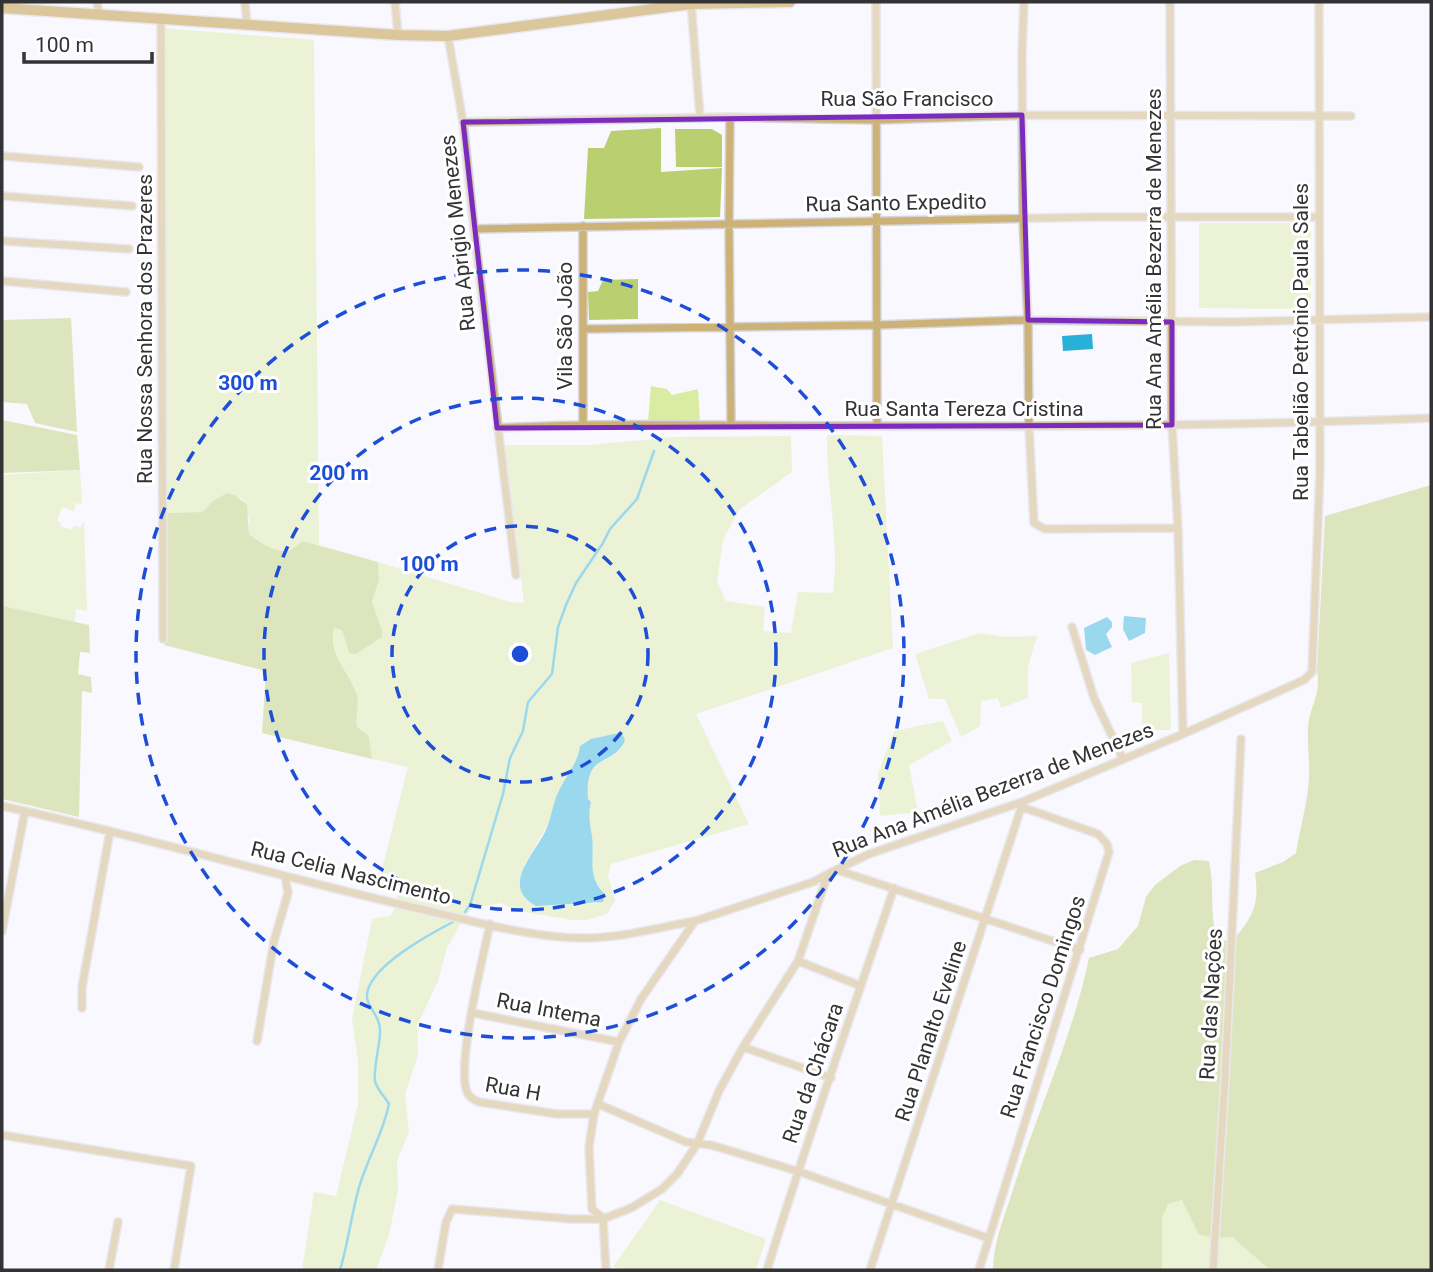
<svg xmlns="http://www.w3.org/2000/svg" width="1433" height="1272" font-family="Roboto,sans-serif">
<rect width="100%" height="100%" fill="#f9f8ff"/>
<path fill="#daeca2" fill-rule="evenodd" d="M 163,28 L 314,40 L 319,545 L 303,541 C 298,544 293,549 288,551 C 277,553 257,541 249,534 L 249,519 L 242,499 C 225,489 214,500 202,512 L 164,513 Z
M 1199,223 L 1311,223 L 1311,309 L 1199,308 Z
M 651,386 L 667,389 L 672,395 L 698,389 L 700,422 L 648,421 Z
M 827,435 L 882,436 L 893,648 L 696,714 L 749,824 L 611,864 L 608,876 L 615,900 L 607,914 L 586,920 L 573,920 L 518,911 L 501,903 L 473,908 L 465,916 L 447,948 L 438,981 L 417,1026 L 418,1055 L 405,1095 L 409,1132 L 397,1160 L 398,1190 L 389,1235 L 376,1270 L 302,1270 L 314,1192 L 336,1196 L 358,1104 L 358,1061 L 352,1019 L 372,919 L 390,916 L 395,908 L 397,894 L 377,889 L 408,767 L 372,759 L 369,736 L 357,727 C 355,716 360,707 357,695 C 349,671 329,655 334,628 L 342,630 L 349,653 L 382,630 L 372,602 L 379,580 L 378,562 L 510,602 L 524,603 L 504,445 L 590,445 L 674,437 L 791,436 L 792,472 L 739,510 L 723,540 L 717,582 L 726,601 L 765,607 L 763,631 L 791,633 L 798,592 L 833,593 C 840,541 826,488 827,435 ZM 613,735 L 625,741 C 611,770 585,751 588,799 L 591,803 C 588,814 590,825 592,836 C 595,860 585,874 605,894 L 596,904 L 581,902 L 550,906 L 524,865 L 549,823 L 557,797 L 568,773 L 578,760 L 580,746 L 591,739 Z
M 80,470 L 82,504 L 76,503 L 74,511 L 62,507 L 57,521 L 61,523 L 60,526 L 72,530 L 74,526 L 81,527 L 83,521 L 84,524 L 87,611 L 76,609 L 75,622 L 2,607 L 2,475 Z
M 980,633 L 1004,637 L 1037,636 L 1028,667 L 1028,698 L 1001,708 L 998,698 L 981,701 L 980,726 L 961,737 L 945,699 L 929,699 L 915,654 Z
M 1169,653 L 1171,730 L 1142,730 L 1142,703 L 1132,702 L 1131,663 Z
M 943,721 L 952,741 L 909,765 L 918,812 L 880,816 L 878,773 L 894,731 Z
M 660,1200 L 766,1239 L 756,1270 L 628,1270 L 613,1267 Z
M 1183,1200 L 1199,1235 L 1216,1238 L 1232,1237 L 1270,1270 L 1162,1270 L 1162,1218 L 1168,1203 Z"/>
<path fill="#bacf6f" d="M 661,128 L 661,172 L 722,168 L 720,217 L 584,219 L 588,148 L 604,148 L 611,131 Z
M 675,129 L 712,129 L 722,135 L 722,167 L 676,167 Z
M 638,279 L 638,319 L 589,320 L 588,292 L 598,291 L 603,280 Z
M 71,318 L 77,432 L 35,423 L 27,404 L 2,402 L 2,320 Z
M 2,420 L 77,435 L 80,470 L 2,473 Z
M 1431,485 L 1431,1270 L 1270,1270 L 1232,1237 L 1217,1238 L 1199,1235 L 1182,1200 L 1168,1204 L 1162,1218 L 1162,1270 L 993,1270 C 993,1244 1004,1217 1012,1193 C 1036,1114 1072,1039 1089,958 L 1118,949 L 1138,926 L 1146,897 L 1155,885 L 1180,866 L 1194,860 L 1209,861 C 1215,887 1209,913 1217,939 L 1232,942 C 1252,917 1260,906 1255,873 L 1283,862 L 1296,853 C 1300,828 1308,802 1309,777 C 1310,761 1307,744 1308,728 C 1310,704 1321,697 1317,670 L 1325,516 Z
M 227,493 L 235,495 L 247,505 L 249,534 C 257,541 277,553 288,551 C 293,549 298,544 303,541 L 378,562 L 379,580 L 372,602 L 382,630 L 382,637 L 356,654 L 349,653 L 342,630 L 334,628 C 328,655 349,671 357,695 C 360,706 355,716 357,727 L 369,736 L 372,759 L 262,733 L 266,671 L 164,645 L 164,513 L 202,512 L 213,501 Z
M 2,606 L 89,625 L 90,653 L 80,652 L 78,674 L 91,677 L 92,693 L 82,691 L 79,817 L 2,799 Z"/>
<path fill="#27b1d9" d="M 1092,334 L 1093,349 L 1063,351 L 1062,336 Z
M 1124,616 L 1146,618 L 1145,633 L 1129,641 L 1123,629 Z
M 1107,617 L 1112,622 L 1112,627 L 1106,634 L 1112,647 L 1095,655 L 1086,650 L 1084,628 Z
M 619,733 L 623,735 L 625,741 C 610,769 585,751 588,799 L 591,802 C 588,814 590,825 592,836 C 595,858 586,877 605,894 L 603,902 L 536,906 C 500,887 534,854 545,832 C 551,820 552,807 557,795 C 564,778 578,764 580,746 L 591,739 Z"/>
<g fill="none" stroke-linecap="round" stroke-linejoin="round">
<path stroke="#27b1d9" stroke-width="2.5" d="M 465,912 L 470,905 L 503,794 L 510,758 L 523,731 L 528,702 L 552,674 L 558,627 L 566,605 L 576,583 L 603,543 L 610,529 L 637,499 L 654,451
M 340,1270 C 348,1244 351,1217 358,1191 C 366,1161 383,1134 389,1104 C 385,1097 376,1088 375,1081 C 373,1071 380,1044 380,1032 C 381,1017 368,1008 367,998 C 365,968 430,934 453,922"/>
<defs>
<path id="street" d="M 97,2 L 99,15
M 245,2 L 247,24
M 395,2 L 398,35
M 691,2 L 700,118
M 876,2 L 877,426
M 1024,2 L 1022,53 L 1023,218 L 1028,320 L 1029,427 L 1034,523 L 1045,529 L 1178,528
M 161,19 L 163,639
M 448,36 L 463,122 L 474,229 L 516,575
M 730,117 L 729,224 L 731,424
M 463,122 L 730,117 L 876,120 L 1022,115 L 1351,116
M 2,156 L 139,167
M 2,196 L 132,206
M 583,226 L 583,426
M 474,229 L 1095,217 L 1319,217
M 2,241 L 129,249
M 2,281 L 126,292
M 583,329 L 879,325 L 1028,320 L 1234,322 L 1431,317
M 497,428 C 615,422 733,426 851,426 C 1044,427 1238,426 1431,418
M 1072,627 L 1094,698 L 1123,759
M 1183,734 L 1304,680 L 1312,672 L 1320,471 L 1319,2
M 2,806 C 137,835 269,874 403,905 C 458,917 531,939 586,938 C 622,938 660,927 695,921
M 837,870 L 1080,950
M 490,924 C 483,957 456,1065 467,1092 C 469,1097 474,1100 479,1102 L 557,1114 L 594,1114
M 2,931 L 25,811
M 798,961 L 861,986
M 82,1008 L 82,987 L 110,831
M 473,1013 L 619,1042
M 257,1041 L 274,941 L 288,893 L 285,877
M 743,1047 L 831,1078
M 598,1104 L 686,1142 L 711,1145 L 797,1171 L 988,1238
M 2,1135 L 191,1166 L 174,1270
M 603,1218 L 592,1209 L 589,1147 L 594,1114 L 619,1042 L 641,999 L 695,921 L 813,882 L 828,874
M 603,1219 L 606,1270
M 109,1270 L 118,1222
M 438,1270 L 446,1222 L 452,1209 L 572,1219 L 603,1219 L 631,1208 L 662,1189 L 677,1174 L 697,1144 L 719,1091 L 743,1047 L 798,961 L 828,874 L 869,854 L 1022,802 L 1183,734 L 1178,528 L 1172,425 L 1170,2
M 767,1270 C 806,1142 851,1016 894,888
M 870,1270 L 1022,805
M 979,1270 L 1109,852 L 1107,844 L 1098,834 L 1022,807
M 1213,1270 L 1225,1079 L 1241,739"/>
<path id="secondary" d="M 2,8 L 398,35 L 448,36 L 691,4 L 790,2"/>
</defs>
<use href="#street" stroke="#d5d5db" stroke-width="10"/>
<use href="#secondary" stroke="#d5d5db" stroke-width="13"/>
<use href="#street" stroke="#ccb276" stroke-width="7"/>
<use href="#secondary" stroke="#b58d23" stroke-width="10"/>
</g>
<path d="M0 0H1433V1272H0ZM 1022,115 L 1028,320 L 1172,322 L 1172,425 L 497,428 L 463,122 Z" fill="#f9f8ff" fill-opacity=".55" fill-rule="evenodd"/>
<path fill="none" stroke="#7b2cbf" stroke-width="5" stroke-linejoin="round" d="M 1022,115 L 1028,320 L 1172,322 L 1172,425 L 497,428 L 463,122 Z"/>
<g fill="none" stroke="#1d4ed8" stroke-width="3.5" stroke-dasharray="12 9">
<circle cx="520" cy="654" r="128"/>
<circle cx="520" cy="654" r="256"/>
<circle cx="520" cy="654" r="384"/>
</g>
<g text-anchor="middle" dominant-baseline="central" stroke-width="6" stroke-linejoin="round" paint-order="stroke">
<g font-size="21" fill="#333335" stroke="#fff">
<text x="907" y="99">Rua São Francisco</text>
<text transform="translate(896 203) rotate(-1)">Rua Santo Expedito</text>
<text transform="translate(458 233) rotate(-96)">Rua Aprigio Menezes</text>
<text transform="translate(1154 259) rotate(-90)">Rua Ana Amélia Bezerra de Menezes</text>
<text transform="translate(565 326) rotate(-90)">Vila São João</text>
<text transform="translate(145 329) rotate(-90)">Rua Nossa Senhora dos Prazeres</text>
<text transform="translate(1301 342) rotate(-90)">Rua Tabelião Petrônio Paula Sales</text>
<text x="964" y="409">Rua Santa Tereza Cristina</text>
<text transform="translate(993 790) rotate(-21)">Rua Ana Amélia Bezerra de Menezes</text>
<text transform="translate(351 873) rotate(14)">Rua Celia Nascimento</text>
<text transform="translate(1211 1004) rotate(-87)">Rua das Nações</text>
<text transform="translate(1043 1007) rotate(-72)">Rua Francisco Domingos</text>
<text transform="translate(549 1010) rotate(11)">Rua Intema</text>
<text transform="translate(931 1031) rotate(-72)">Rua Planalto Eveline</text>
<text transform="translate(813 1073) rotate(-71)">Rua da Chácara</text>
<text transform="translate(513 1089) rotate(10)">Rua H</text>
</g>
</g>
<circle cx="520" cy="654" r="10" fill="#1d4ed8" stroke="#fff" stroke-width="3.5"/>
<g font-size="21" text-anchor="middle" font-weight="bold" fill="#1d4ed8" stroke="#fff" stroke-width="6" stroke-linejoin="round" paint-order="stroke">
<text x="248" y="390">300 m</text>
<text x="339" y="480">200 m</text>
<text x="429" y="571">100 m</text>
</g>
<rect width="1433" height="1272" fill="none" stroke="#333335" stroke-width="7"/>
<path d="M24 52v10h128v-10" fill="none" stroke="#333335" stroke-width="3.5"/>
<text x="35" y="52" font-size="21" fill="#333335" stroke="#ffffff" stroke-width="5" paint-order="stroke">100 m</text>
</svg>
